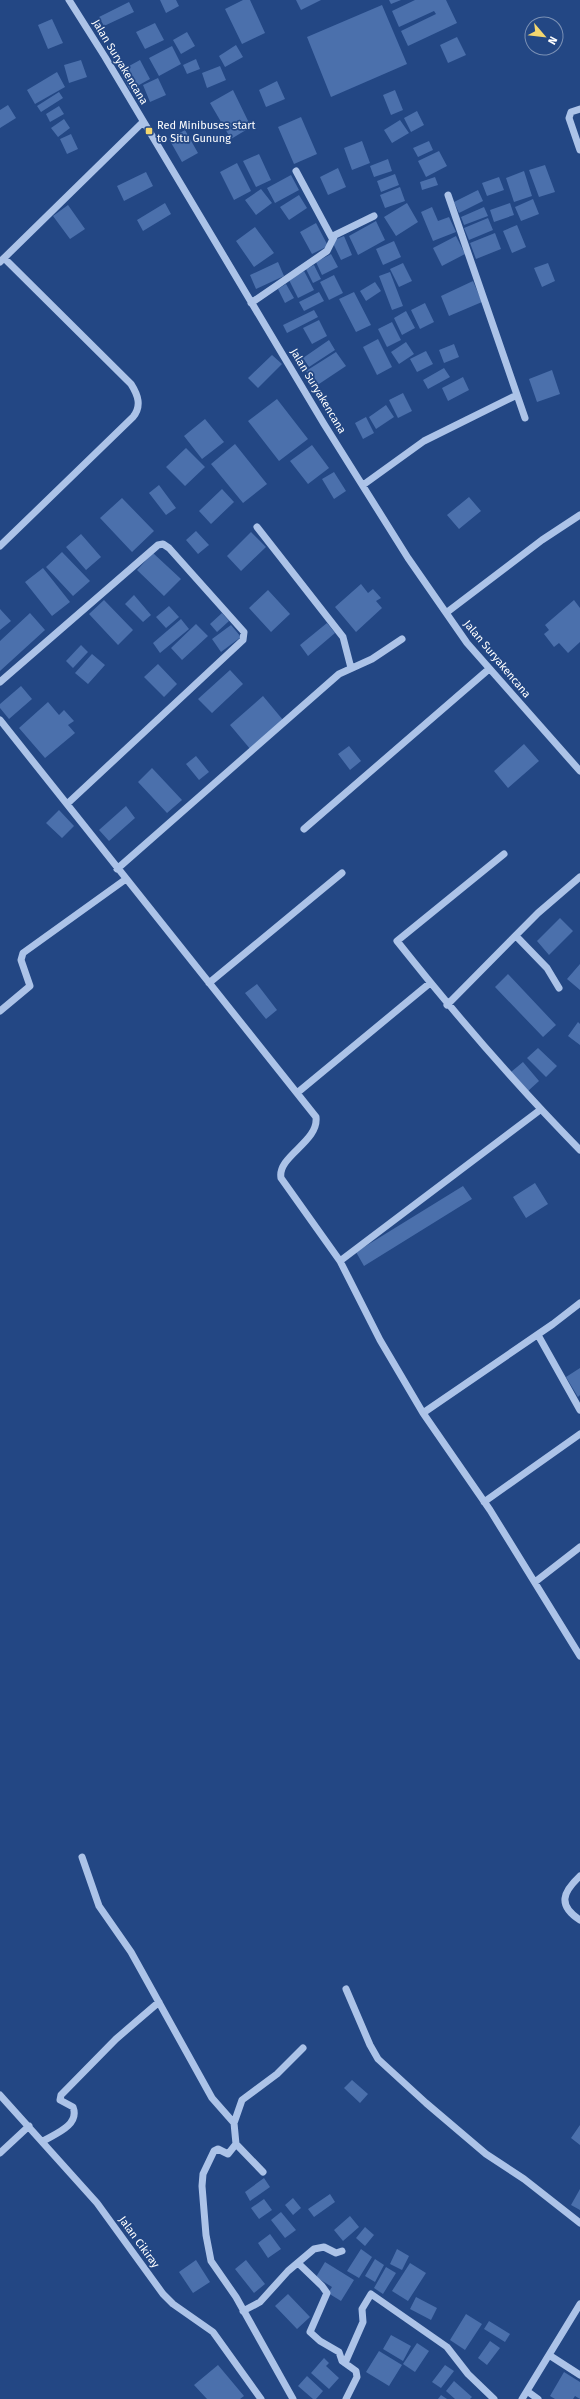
<svg xmlns="http://www.w3.org/2000/svg" width="580" height="2399" font-family="'Fira Sans',sans-serif">
<rect width="100%" height="100%" fill="#234784"/>
<path fill="#4b70ac" d="M 160,0 L 176,0 L 179,6 L 166,13 Z
M 243,0 L 250,0 L 265,33 L 242,44 L 225,9 Z
M 296,0 L 321,0 L 301,10 Z
M 389,0 L 401,0 L 391,4 Z
M 415,0 L 446,0 L 457,23 L 408,46 L 401,31 L 436,14 L 434,11 L 399,27 L 392,11 Z
M 129,2 L 134,12 L 104,26 L 99,17 Z
M 382,5 L 407,64 L 331,97 L 307,37 Z
M 52,19 L 63,43 L 48,49 L 38,25 Z
M 155,23 L 164,40 L 145,49 L 136,32 Z
M 187,32 L 195,46 L 181,54 L 173,40 Z
M 457,37 L 466,55 L 448,63 L 440,45 Z
M 236,45 L 243,57 L 225,67 L 219,56 Z
M 172,46 L 181,64 L 159,76 L 149,58 Z
M 196,59 L 200,69 L 187,74 L 183,65 Z
M 81,60 L 87,77 L 69,83 L 64,65 Z
M 140,60 L 150,79 L 130,90 L 120,71 Z
M 220,66 L 226,80 L 207,88 L 202,73 Z
M 57,72 L 65,87 L 35,104 L 27,90 Z
M 158,78 L 166,95 L 150,102 L 143,85 Z
M 277,81 L 285,99 L 266,107 L 259,90 Z
M 233,90 L 251,127 L 231,139 L 210,103 Z
M 395,90 L 403,110 L 391,115 L 383,95 Z
M 59,92 L 63,98 L 41,112 L 37,106 Z
M 8,105 L 16,118 L 0,128 L 0,110 Z
M 59,106 L 64,114 L 50,122 L 46,114 Z
M 417,111 L 424,125 L 411,132 L 404,118 Z
M 301,117 L 317,154 L 294,164 L 278,127 Z
M 64,119 L 70,128 L 58,137 L 51,128 Z
M 400,120 L 409,133 L 392,143 L 384,130 Z
M 185,130 L 198,153 L 182,162 L 169,139 Z
M 71,134 L 78,149 L 67,154 L 60,139 Z
M 362,141 L 370,163 L 352,170 L 344,148 Z
M 429,141 L 433,150 L 418,157 L 413,148 Z
M 439,151 L 447,166 L 426,177 L 418,161 Z
M 259,154 L 271,180 L 256,187 L 243,161 Z
M 388,159 L 392,171 L 374,177 L 370,166 Z
M 237,163 L 251,191 L 234,200 L 220,172 Z
M 545,165 L 555,192 L 539,197 L 529,170 Z
M 338,168 L 346,187 L 328,195 L 320,177 Z
M 524,171 L 532,196 L 514,202 L 506,178 Z
M 146,172 L 153,186 L 124,201 L 117,186 Z
M 395,174 L 399,185 L 381,192 L 377,181 Z
M 291,175 L 299,190 L 275,203 L 267,188 Z
M 435,177 L 438,185 L 422,190 L 420,182 Z
M 499,177 L 504,190 L 487,196 L 482,183 Z
M 400,187 L 405,201 L 385,208 L 380,195 Z
M 261,189 L 272,203 L 256,215 L 245,200 Z
M 478,190 L 483,201 L 459,213 L 454,202 Z
M 299,195 L 307,208 L 289,220 L 280,207 Z
M 533,199 L 539,214 L 521,221 L 515,207 Z
M 165,203 L 171,214 L 143,231 L 137,220 Z
M 407,203 L 418,222 L 396,236 L 384,217 Z
M 510,203 L 514,215 L 494,222 L 490,210 Z
M 68,205 L 85,229 L 70,239 L 53,216 Z
M 432,207 L 438,221 L 449,217 L 456,232 L 433,241 L 421,212 Z
M 484,207 L 488,216 L 464,225 L 461,217 Z
M 488,218 L 493,230 L 469,240 L 464,228 Z
M 376,221 L 385,240 L 358,255 L 349,236 Z
M 316,223 L 328,246 L 312,254 L 300,232 Z
M 517,225 L 526,247 L 512,253 L 503,231 Z
M 255,227 L 274,253 L 254,267 L 236,241 Z
M 495,233 L 501,249 L 476,259 L 470,243 Z
M 344,236 L 352,255 L 341,260 L 332,241 Z
M 456,236 L 465,254 L 442,266 L 433,248 Z
M 394,241 L 401,257 L 383,265 L 376,249 Z
M 331,254 L 338,267 L 322,275 L 316,262 Z
M 278,262 L 284,276 L 256,289 L 250,275 Z
M 403,263 L 412,281 L 399,287 L 390,269 Z
M 548,263 L 555,281 L 542,287 L 534,268 Z
M 314,265 L 321,279 L 313,283 L 306,269 Z
M 304,271 L 314,290 L 298,298 L 289,280 Z
M 390,272 L 403,306 L 392,310 L 379,276 Z
M 334,275 L 343,293 L 329,300 L 320,282 Z
M 473,281 L 482,302 L 449,316 L 441,296 Z
M 375,282 L 381,291 L 366,301 L 360,291 Z
M 286,284 L 294,298 L 285,303 L 278,289 Z
M 319,292 L 324,301 L 304,311 L 299,302 Z
M 354,292 L 371,325 L 356,332 L 339,299 Z
M 425,303 L 434,322 L 420,329 L 411,310 Z
M 314,310 L 318,317 L 287,333 L 283,325 Z
M 406,311 L 415,328 L 402,335 L 394,318 Z
M 319,320 L 327,336 L 312,344 L 303,328 Z
M 392,322 L 401,340 L 387,347 L 378,329 Z
M 378,339 L 392,367 L 377,375 L 363,347 Z
M 329,340 L 335,350 L 309,367 L 303,358 Z
M 406,342 L 414,354 L 399,364 L 391,352 Z
M 454,344 L 459,357 L 444,363 L 439,350 Z
M 426,351 L 433,364 L 417,372 L 410,359 Z
M 336,352 L 346,366 L 316,386 L 306,371 Z
M 272,355 L 282,364 L 258,388 L 248,378 Z
M 444,368 L 450,377 L 428,389 L 423,380 Z
M 552,370 L 560,394 L 537,402 L 529,379 Z
M 463,377 L 469,390 L 448,401 L 442,388 Z
M 403,393 L 412,411 L 398,418 L 389,400 Z
M 277,399 L 308,439 L 279,461 L 248,421 Z
M 386,405 L 394,417 L 376,429 L 369,417 Z
M 366,417 L 374,433 L 363,439 L 355,423 Z
M 205,419 L 224,442 L 202,459 L 184,436 Z
M 235,444 L 267,484 L 243,503 L 211,464 Z
M 312,445 L 329,468 L 308,484 L 290,461 Z
M 186,448 L 205,467 L 185,486 L 166,467 Z
M 334,472 L 346,491 L 334,499 L 322,479 Z
M 159,485 L 176,508 L 166,515 L 149,493 Z
M 222,489 L 234,502 L 211,524 L 199,511 Z
M 469,497 L 481,511 L 459,529 L 447,515 Z
M 122,498 L 154,531 L 132,552 L 100,518 Z
M 196,531 L 209,545 L 198,554 L 186,540 Z
M 251,532 L 266,547 L 241,571 L 227,556 Z
M 81,534 L 101,557 L 86,570 L 66,547 Z
M 62,552 L 90,581 L 73,596 L 46,567 Z
M 153,553 L 181,579 L 164,596 L 137,570 Z
M 43,568 L 70,602 L 52,616 L 25,582 Z
M 361,584 L 368,593 L 373,589 L 381,598 L 376,601 L 382,608 L 356,632 L 335,607 Z
M 268,590 L 290,614 L 271,632 L 249,608 Z
M 134,595 L 151,615 L 143,622 L 125,604 Z
M 104,600 L 133,630 L 118,645 L 89,614 Z
M 574,600 L 580,608 L 580,642 L 568,653 L 559,643 L 554,647 L 544,634 L 549,630 L 545,625 Z
M 169,606 L 179,617 L 166,628 L 156,617 Z
M 0,609 L 11,621 L 0,630 Z
M 30,613 L 45,630 L 0,671 L 0,641 Z
M 222,613 L 229,621 L 217,632 L 210,624 Z
M 181,619 L 189,629 L 160,653 L 153,643 Z
M 327,623 L 335,633 L 308,656 L 300,645 Z
M 196,624 L 208,636 L 182,660 L 171,648 Z
M 231,625 L 241,637 L 221,652 L 212,639 Z
M 81,645 L 88,652 L 73,668 L 66,661 Z
M 92,654 L 105,665 L 88,684 L 75,673 Z
M 158,664 L 177,684 L 164,697 L 144,677 Z
M 230,670 L 243,684 L 212,713 L 198,699 Z
M 21,686 L 32,699 L 9,719 L 0,708 L 0,704 Z
M 263,696 L 283,720 L 251,750 L 230,725 Z
M 48,702 L 59,715 L 64,710 L 74,721 L 68,725 L 75,733 L 45,758 L 19,728 Z
M 524,744 L 539,761 L 508,788 L 494,771 Z
M 349,746 L 361,761 L 350,770 L 338,754 Z
M 196,756 L 209,772 L 199,780 L 186,764 Z
M 152,768 L 182,800 L 167,813 L 138,782 Z
M 126,806 L 135,818 L 109,841 L 99,830 Z
M 59,810 L 74,826 L 62,838 L 46,823 Z
M 560,918 L 573,931 L 549,955 L 537,941 Z
M 580,964 L 580,990 L 567,979 Z
M 508,974 L 556,1025 L 543,1037 L 495,987 Z
M 257,984 L 277,1010 L 266,1019 L 245,993 Z
M 578,1022 L 580,1024 L 580,1045 L 568,1036 Z
M 538,1048 L 557,1066 L 546,1077 L 527,1058 Z
M 523,1062 L 539,1081 L 528,1091 L 511,1072 Z
M 535,1183 L 548,1204 L 526,1218 L 513,1197 Z
M 463,1186 L 472,1199 L 364,1266 L 356,1252 Z
M 580,1368 L 580,1395 L 578,1397 L 566,1377 Z
M 352,2080 L 368,2094 L 360,2103 L 344,2088 Z
M 580,2125 L 580,2145 L 571,2138 Z
M 264,2178 L 270,2187 L 250,2201 L 245,2192 Z
M 580,2189 L 580,2210 L 571,2205 Z
M 330,2194 L 335,2202 L 314,2217 L 308,2209 Z
M 293,2198 L 301,2208 L 293,2215 L 285,2205 Z
M 264,2199 L 272,2210 L 259,2219 L 251,2208 Z
M 281,2212 L 296,2230 L 285,2238 L 271,2220 Z
M 350,2216 L 359,2227 L 343,2241 L 334,2230 Z
M 365,2227 L 374,2235 L 365,2246 L 356,2238 Z
M 270,2234 L 281,2249 L 268,2258 L 258,2243 Z
M 361,2249 L 372,2257 L 359,2278 L 347,2271 Z
M 397,2249 L 409,2256 L 402,2270 L 390,2264 Z
M 375,2259 L 384,2265 L 375,2282 L 365,2276 Z
M 196,2260 L 210,2282 L 193,2293 L 179,2272 Z
M 246,2260 L 265,2284 L 254,2293 L 235,2269 Z
M 325,2262 L 354,2280 L 341,2301 L 328,2293 L 332,2287 L 316,2277 Z
M 410,2263 L 426,2273 L 408,2301 L 392,2291 Z
M 386,2267 L 396,2273 L 383,2294 L 374,2288 Z
M 288,2294 L 310,2317 L 297,2329 L 275,2306 Z
M 416,2297 L 437,2308 L 431,2320 L 410,2309 Z
M 466,2314 L 482,2324 L 465,2350 L 450,2340 Z
M 489,2321 L 510,2334 L 505,2342 L 484,2329 Z
M 391,2335 L 411,2346 L 403,2361 L 383,2349 Z
M 490,2341 L 500,2348 L 487,2365 L 478,2358 Z
M 417,2343 L 429,2351 L 415,2372 L 403,2364 Z
M 379,2351 L 402,2365 L 389,2386 L 366,2372 Z
M 324,2358 L 329,2363 L 326,2366 L 339,2378 L 329,2389 L 311,2373 Z
M 218,2365 L 244,2396 L 240,2399 L 207,2399 L 194,2385 Z
M 445,2365 L 454,2371 L 441,2388 L 432,2382 Z
M 564,2372 L 580,2382 L 580,2399 L 575,2396 L 573,2399 L 555,2399 L 550,2396 Z
M 307,2376 L 323,2391 L 316,2399 L 313,2399 L 298,2386 Z
M 454,2381 L 472,2397 L 470,2399 L 455,2399 L 446,2391 Z
M 441,2395 L 447,2399 L 438,2399 Z"/>
<g fill="none" stroke-linecap="round" stroke-linejoin="round">
<path stroke="#acc3e8" stroke-width="7" d="M 69,0 L 105,57 L 324,424 L 408,558 L 467,643 L 580,771
M 580,109 L 571,112 L 569,118 L 580,150
M 296,171 L 332,238
M 448,195 L 525,418
M 0,262 L 143,122
M 251,303 L 327,251 L 335,235 L 374,216
M 363,485 L 424,441 L 517,395
M 257,527 L 343,637 L 351,668
M 0,546 L 133,417 C 142,406 138,395 131,384 L 4,258
M 446,613 L 542,540 L 580,515
M 0,682 L 158,545 L 163,544 L 169,548 L 244,632 L 243,640 L 67,804
M 0,720 L 316,1117 C 319,1142 277,1156 281,1178 L 340,1261 L 380,1340 L 423,1413 L 490,1510 L 580,1656
M 304,829 L 489,669
M 504,854 L 397,941 C 455,1014 515,1084 580,1150
M 117,869 L 339,674 L 372,659 L 402,639
M 516,936 L 547,968 L 559,988
M 209,983 L 342,873
M 447,1005 L 538,913 L 580,877
M 0,1011 L 30,986 L 21,960 L 23,953 L 126,879
M 297,1093 L 430,983
M 340,1261 L 540,1110
M 538,1335 L 580,1410
M 423,1413 L 553,1324 L 580,1303
M 484,1502 L 580,1434
M 535,1582 L 580,1547
M 82,1857 L 99,1906 L 131,1952 L 212,2098 L 234,2123
M 580,1876 C 563,1892 557,1905 580,1920
M 346,1989 L 370,2045 L 378,2059 L 426,2103 L 486,2154 L 524,2179 L 580,2223
M 0,2095 L 97,2203 L 163,2294 L 173,2304 L 213,2332 L 261,2399
M 43,2141 C 55,2134 80,2125 73,2107 L 60,2100 L 61,2095 L 116,2039 L 159,2002
M 236,2144 L 263,2172
M 0,2153 L 29,2126
M 298,2263 L 322,2286 L 327,2293 L 310,2332 L 320,2341 L 339,2352 L 342,2361 L 356,2371 L 357,2377 L 346,2399
M 243,2311 L 260,2302 L 288,2271 L 314,2249 L 324,2247 L 336,2253 L 342,2251
M 549,2355 L 580,2375
M 345,2363 L 363,2322 L 362,2309 L 371,2294 L 447,2347 L 468,2374 L 494,2399
M 527,2391 L 538,2399
M 293,2399 L 236,2297 L 211,2261 L 206,2235 L 202,2186 L 203,2174 L 214,2151 L 218,2149 L 228,2154 L 236,2144 L 234,2123 L 242,2100 L 277,2074 L 303,2048
M 522,2399 L 580,2304"/>
</g>
<rect fill="#f3d66f" stroke="#234784" stroke-width="1.5" x="145" y="127" width="8" height="8" rx="2"/>
<g text-anchor="middle" dominant-baseline="central" stroke-width="3.5" stroke-linejoin="round" paint-order="stroke">
<g font-size="11" fill="#fff" stroke="#234784">
<text transform="translate(120 62) rotate(59)">Jalan Suryakencana</text>
<text transform="translate(318 391) rotate(59)">Jalan Suryakencana</text>
<text transform="translate(497 659) rotate(50)">Jalan Suryakencana</text>
<text transform="translate(139 2242) rotate(54)">Jalan Cikiray</text>
</g>
<g font-size="11" fill="#fff" stroke="#234784" text-anchor="start">
<text x="157" y="125">Red Minibuses start<tspan x="157" dy="13">to Situ Gunung</tspan></text>
</g>
</g>
<g transform="translate(544 36) rotate(118)"><circle r="19" fill="#234784" stroke="#7b91b5"/>
<path d="M0-3L7 15L0 10L-7 15Z" fill="#f3d66f"/>
<text y="-6" font-size="11" font-weight="bold" text-anchor="middle" fill="#ffffff">N</text>
</g>
</svg>
